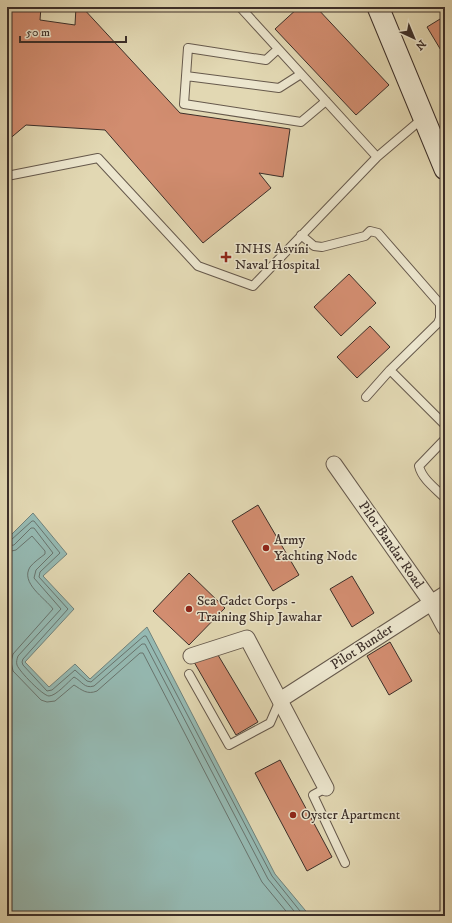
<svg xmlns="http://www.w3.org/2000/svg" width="452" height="923" font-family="'IM FELL DW Pica',serif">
<rect width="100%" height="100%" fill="#e2d8b3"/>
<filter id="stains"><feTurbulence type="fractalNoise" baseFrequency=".005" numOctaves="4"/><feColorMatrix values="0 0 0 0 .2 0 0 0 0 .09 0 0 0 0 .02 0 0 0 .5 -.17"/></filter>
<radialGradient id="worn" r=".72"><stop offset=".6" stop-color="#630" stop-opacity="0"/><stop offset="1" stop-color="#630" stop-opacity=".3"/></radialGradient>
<path fill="#95b9b2" stroke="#71827b" d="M 33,513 L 67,554 L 43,576 L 74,609 L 25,662 L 49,687 L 75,664 L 90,679 L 147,627 L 275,874 L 310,916 L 7,916 L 7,539 Z"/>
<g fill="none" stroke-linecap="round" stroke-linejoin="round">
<path stroke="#68746e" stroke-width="1" d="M 7,541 L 11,540 L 32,521 L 34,521 L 60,553 L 40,572 L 39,577 L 68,609 L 23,659 L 22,662 L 23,665 L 47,691 L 52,690 L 75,670 L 87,681 L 91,682 L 144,636 L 146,636 L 272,876 L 304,916
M 7,546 L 14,545 L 31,528 L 34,528 L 53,553 L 36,570 L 34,578 L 61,609 L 18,656 C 17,659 16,662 17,665 C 19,671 43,696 49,696 C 56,696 68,682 74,677 C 82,681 84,689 94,686 L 142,644 L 145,644 L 268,879 L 298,916
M 7,552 L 16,550 L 32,536 L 45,551 L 45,554 C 40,558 34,562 30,567 C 20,583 45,598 53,609 L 13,654 L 11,662 L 13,671 L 41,700 L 47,702 L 55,701 L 74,685 C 82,690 87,695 97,691 L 140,653 L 143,653 L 262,882 L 290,916"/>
</g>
<path fill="#d28d70" stroke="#3c2f29" d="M 7,7 L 41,7 L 40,20 L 75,25 L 76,7 L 82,7 L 180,113 L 290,129 L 283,177 L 259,173 L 271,188 L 203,243 L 105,130 L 26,125 L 7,141 Z
M 299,7 L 316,7 L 389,85 L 356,115 L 275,29 Z
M 445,16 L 445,57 L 427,27 Z
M 349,274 L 376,303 L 341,336 L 314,307 Z
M 370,326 L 390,347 L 357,378 L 337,357 Z
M 258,505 L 299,575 L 273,591 L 232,521 Z
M 189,573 L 225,608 L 189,645 L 153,611 Z
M 352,576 L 374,613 L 352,627 L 330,589 Z
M 390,642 L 412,681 L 389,695 L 367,656 Z
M 215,650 L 258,722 L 236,735 L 194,662 Z
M 280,760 L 332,857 L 307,871 L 255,773 Z"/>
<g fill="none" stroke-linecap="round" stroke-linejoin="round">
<defs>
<path id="lane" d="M 240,7 L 377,157
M 278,49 L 266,60 L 188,48 L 184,104 L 301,122 L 326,101
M 186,76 L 279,88 L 301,74
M 7,176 L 98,158 L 198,266 L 253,286 L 377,157 L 423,118
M 301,235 L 314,246 L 322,247 L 365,236 L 370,231 L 378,233 L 440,304 L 440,318 L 438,323 L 390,370 L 366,397
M 390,370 L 445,425
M 445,439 L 419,466 C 422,479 435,488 445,498
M 189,674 L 229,745 L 270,723 L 280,700
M 326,788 L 313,795 L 345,863"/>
<path id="street" d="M 334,464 L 431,602 L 445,628
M 191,656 L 247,638 L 326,788
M 280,700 L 445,594"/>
<path id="secondary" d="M 378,7 L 445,169"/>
</defs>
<use href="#lane" stroke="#66594c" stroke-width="10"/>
<use href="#street" stroke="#66594c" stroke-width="17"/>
<use href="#secondary" stroke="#3c2f29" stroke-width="23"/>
<use href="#lane" stroke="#ece6ce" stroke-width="8"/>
<use href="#street" stroke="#ece6ce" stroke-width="15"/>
<use href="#secondary" stroke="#ece6ce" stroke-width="21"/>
</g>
<g fill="#8f2418" stroke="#ece6ce" stroke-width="1.5">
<path d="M224 251h4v4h4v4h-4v4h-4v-4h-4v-4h4z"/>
<circle cx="266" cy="548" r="4"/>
<circle cx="189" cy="609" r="4"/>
<circle cx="293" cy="815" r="4"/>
</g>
<g text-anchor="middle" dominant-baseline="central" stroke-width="3" stroke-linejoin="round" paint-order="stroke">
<g font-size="14" fill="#3c2f29" stroke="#ece6ce" text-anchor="start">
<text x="235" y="249">INHS Asvini<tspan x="235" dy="16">Naval Hospital</tspan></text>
<text x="274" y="540">Army<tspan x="274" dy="16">Yachting Node</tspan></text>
<text x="197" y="601">Sea Cadet Corps -<tspan x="197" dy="16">Training Ship Jawahar</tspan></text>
<text x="301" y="815">Oyster Apartment</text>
</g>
<g font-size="14" fill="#3c2f29" stroke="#ece6ce">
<text transform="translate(391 545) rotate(55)">Pilot Bandar Road</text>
<text transform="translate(362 647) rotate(-33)">Pilot Bunder</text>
</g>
</g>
<rect width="452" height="923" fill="none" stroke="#e2d8b3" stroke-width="24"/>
<rect x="8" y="8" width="436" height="907" fill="none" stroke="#3c2f29" stroke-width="2"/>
<rect x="12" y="12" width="428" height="899" fill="none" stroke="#3c2f29"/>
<g transform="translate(414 38) rotate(136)" stroke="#ece6ce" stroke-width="3" paint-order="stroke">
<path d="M0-3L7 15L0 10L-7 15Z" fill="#3c2f29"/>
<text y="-6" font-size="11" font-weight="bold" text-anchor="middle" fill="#3c2f29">N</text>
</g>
<path d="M20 36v6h106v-6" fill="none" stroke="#3c2f29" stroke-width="2"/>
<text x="26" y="36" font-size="12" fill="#3c2f29" stroke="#ece6ce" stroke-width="3" paint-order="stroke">50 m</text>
<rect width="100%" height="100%" filter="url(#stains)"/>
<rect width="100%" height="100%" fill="url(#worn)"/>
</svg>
